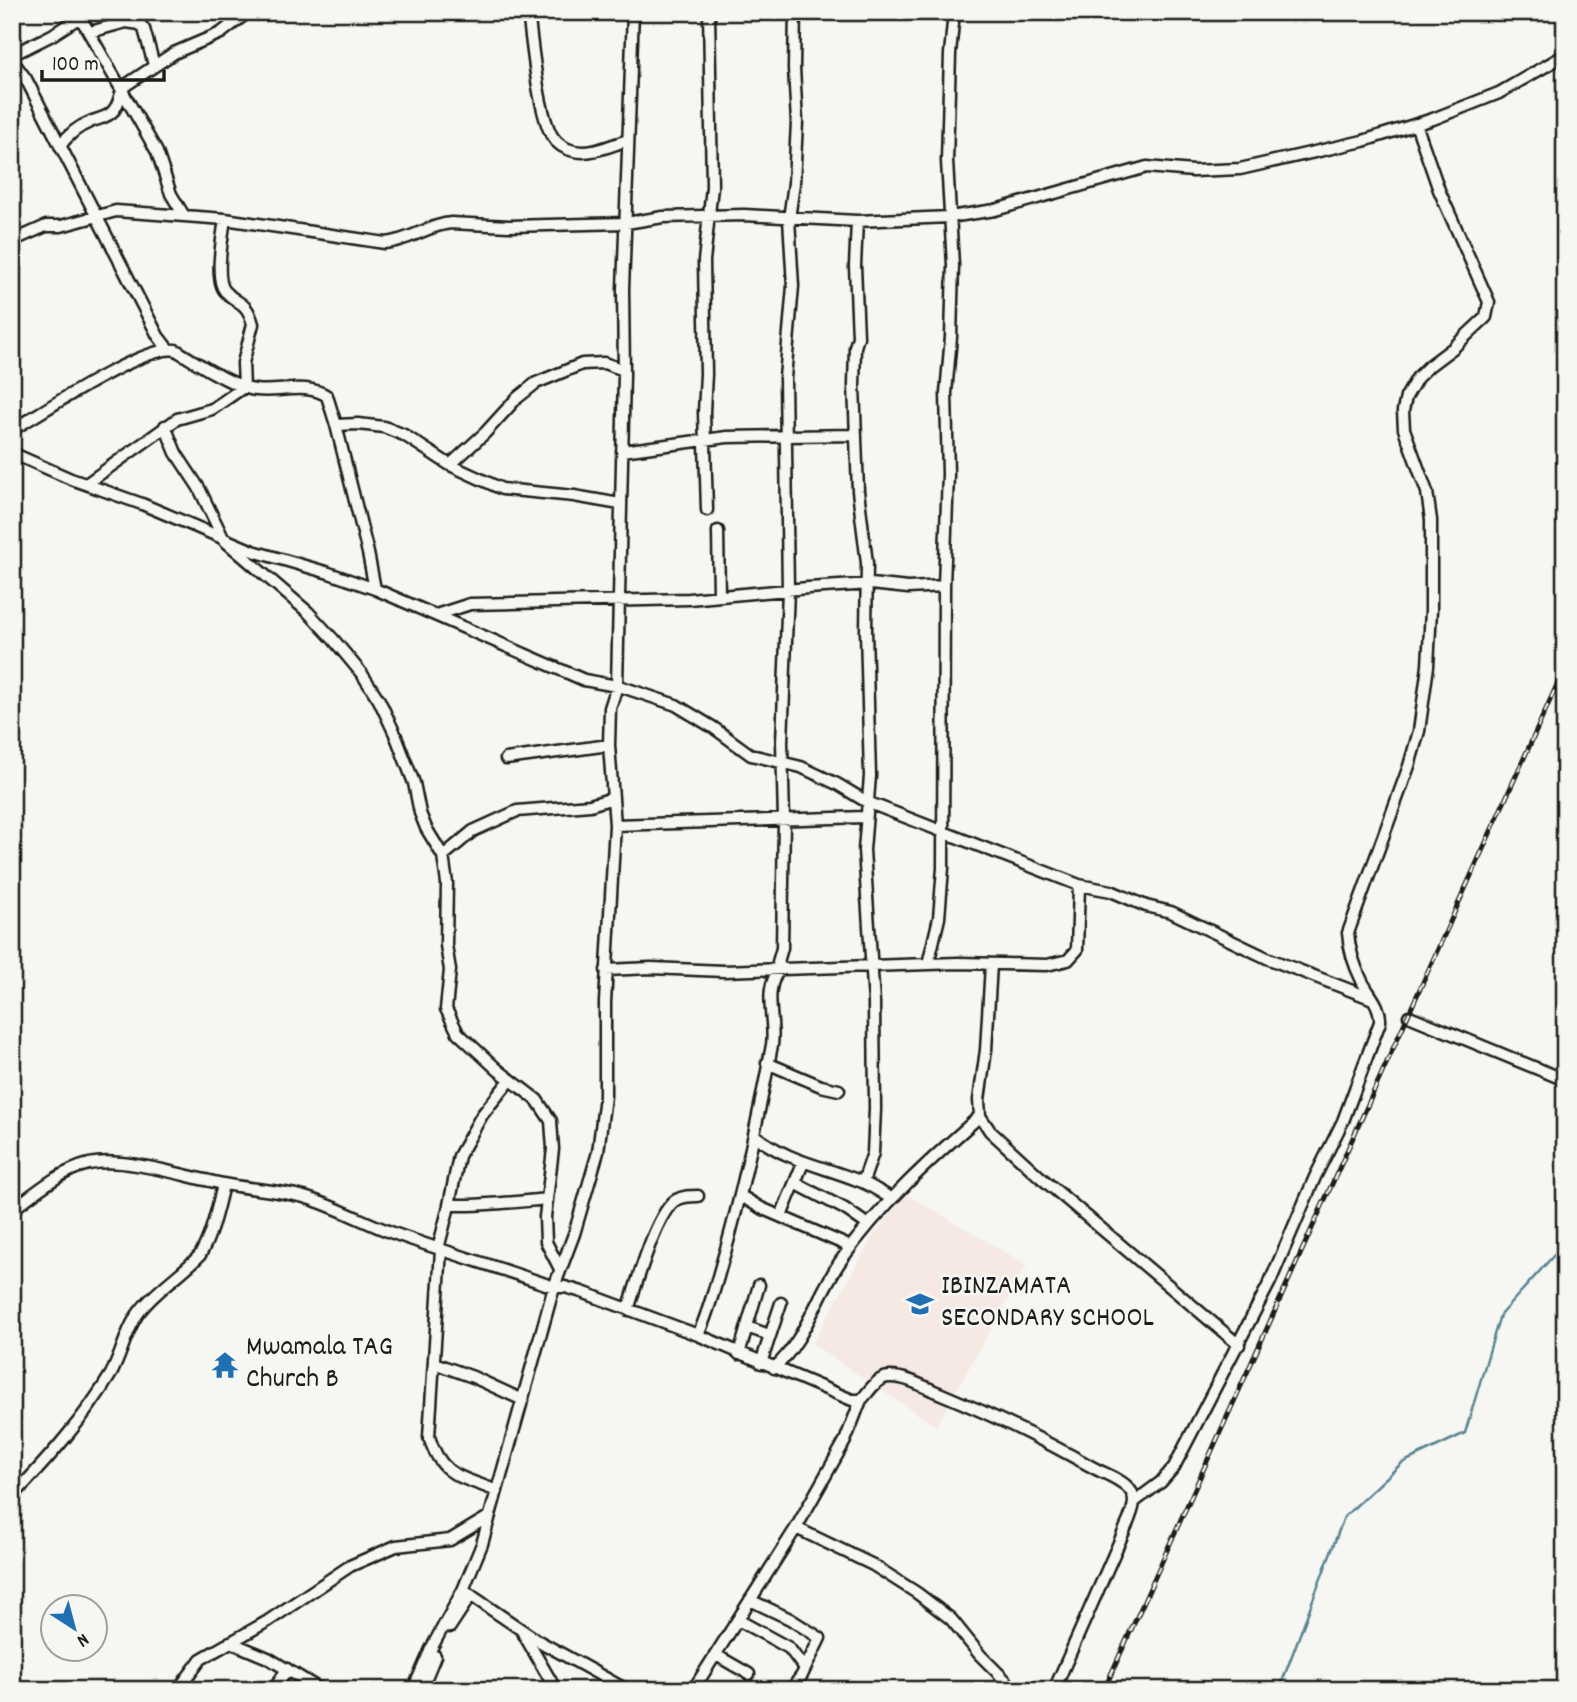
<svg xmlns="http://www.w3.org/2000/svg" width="1577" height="1702" font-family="Dekko,sans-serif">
<rect width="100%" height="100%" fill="#f6f6f2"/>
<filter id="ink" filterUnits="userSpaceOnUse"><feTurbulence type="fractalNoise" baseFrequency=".0143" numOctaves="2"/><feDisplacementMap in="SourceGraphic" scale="14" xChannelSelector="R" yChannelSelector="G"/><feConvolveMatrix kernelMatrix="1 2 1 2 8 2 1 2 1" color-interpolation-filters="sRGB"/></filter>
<g filter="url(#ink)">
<path fill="#f6e8e2" d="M 906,1194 L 1027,1265 L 936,1426 L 812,1344 L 872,1238 Z"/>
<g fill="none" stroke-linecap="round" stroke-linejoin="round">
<path stroke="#588392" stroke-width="2.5" d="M 1279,1690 L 1344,1517 L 1402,1463 L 1465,1433 L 1500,1315 L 1565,1243"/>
<defs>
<path id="street" d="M 528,12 C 532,42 538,111 552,136 C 557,144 565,149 574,151 C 592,155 611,145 628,140
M 90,32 L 126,22 L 140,24 L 144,29 L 154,65
M 12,55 L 52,35 L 77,19 L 83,22 L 157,152 L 171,194 L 183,214
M 12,60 L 26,79 L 158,336 L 168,349
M 60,146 C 68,135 77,127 90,122 C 97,119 105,118 111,113 C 121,105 118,93 126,85 L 174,53 L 221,33 L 248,12
M 857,221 L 855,266 L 858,337 L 855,347 L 854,385 L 858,491 L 867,563 L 866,631 L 870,776 L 864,850 L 874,1003 L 875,1109 L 873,1153 L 863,1182
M 12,241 L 46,226 L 61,226 L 116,211 L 225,219 L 385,243 C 409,241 428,225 451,223 L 509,226 L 626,223 L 663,217 L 744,215 L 857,221 L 950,217 L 995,210 L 1147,167 L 1193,171 L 1240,169 L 1363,141 L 1433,119 L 1499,93 L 1565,55
M 336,425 L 358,424 L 384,427 L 404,435 L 450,465 L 502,489 L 574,496 L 620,504
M 165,426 L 176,453 L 199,488 L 224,540 L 308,612 L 333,639 L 362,674 L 379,700 L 395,734 L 414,783 L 420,813 L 426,828 L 443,856 L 447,883 L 446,945 L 450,970 L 446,1009 L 458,1033 L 498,1070 L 537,1100 L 551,1121 L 553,1149 L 545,1217 L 546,1242 L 560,1269
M 12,430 C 44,411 145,344 176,350 C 197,363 226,382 250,389 C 274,395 305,381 327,396 L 336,425 L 368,553 L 375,589
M 622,451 L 727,437 L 856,435
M 12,453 L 71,479 L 142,504 L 253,551 L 329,573 L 375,589 L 584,680 L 622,687 L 676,705 L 714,728 L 751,755 L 801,767 L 837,784 L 867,802 L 1079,885 L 1111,891 L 1146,906 L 1171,912 L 1267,958 L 1373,999
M 450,465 L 485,433 L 516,399 L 536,383 L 582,364 L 604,363 L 624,370
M 86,484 L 177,419 L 212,409 L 244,387 L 243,363 L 253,324 C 246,299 238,306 225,291 C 214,279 223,234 225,219
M 707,510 L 704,412 L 706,374 L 704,261 L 712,187 L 709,12
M 718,531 L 719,596
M 436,615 L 470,604 L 689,599 L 808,588 L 871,584 L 908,588 L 944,586
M 506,759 L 609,745
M 615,825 L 865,817
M 443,856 L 473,831 L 517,811 L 590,805 L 613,798
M 928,964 L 939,918 L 943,868 L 944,586 L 948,474 L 946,393 L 951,337 L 953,265 L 947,161 L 950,54 L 954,12
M 991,964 L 986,1050 L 979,1100 L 980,1116 L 990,1131 L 1039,1176 L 1239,1345
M 606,970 L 651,968 L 724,971 L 958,963 L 1047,965 L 1068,960 L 1077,950 L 1079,885
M 1409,1016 L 1565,1080
M 767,1063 L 821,1086 L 839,1090
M 754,1135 C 787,1161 819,1165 857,1180 C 869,1184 880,1192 891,1198
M 795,1183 L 845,1209 L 868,1225
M 741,1196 L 761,1208 L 851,1247
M 449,1205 C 482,1206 514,1202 547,1199
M 12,1210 C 36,1192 60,1171 89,1164 C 122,1157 177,1174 210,1181 C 241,1189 273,1189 304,1197 C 335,1206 363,1222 393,1233 C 446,1252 500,1268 554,1287 L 565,1287 L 582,1292 L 698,1335 L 852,1400 L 861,1400 C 869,1392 877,1377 889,1377 C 906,1376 924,1387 939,1393 C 993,1415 1044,1440 1094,1468 C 1105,1474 1123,1480 1130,1490 C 1138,1499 1132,1511 1129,1520 L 1054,1690
M 781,1216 L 803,1163
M 438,1249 L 448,1210 L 459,1156 L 482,1115 L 510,1080
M 441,1250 L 429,1437 C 442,1478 461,1476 497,1491
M 628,1310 C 636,1286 656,1212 676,1200 C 683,1196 690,1196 698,1196
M 747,1327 L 769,1335
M 698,1335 C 711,1307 717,1278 726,1249 C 745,1181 759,1114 772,1045 C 776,1021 761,988 781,968 L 778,962 L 782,948 L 784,820 L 782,742 L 788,590 L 785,378 L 793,286 L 789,219 L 794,183 L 797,122 L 794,68 L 795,12
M 739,1354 L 759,1285
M 434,1363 L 473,1377 L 523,1400
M 761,1363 L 781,1303
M 774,1368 C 805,1342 818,1292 842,1259 C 881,1204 930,1160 980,1116
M 12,1497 C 48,1459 84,1419 111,1374 C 122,1354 126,1329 140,1311 C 156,1290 181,1275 200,1255 C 212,1234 217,1209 223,1185
M 1134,1502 L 1161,1482 L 1174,1467 L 1270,1282 L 1315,1177 L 1343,1121 L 1380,1022 C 1381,1005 1369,995 1362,981 C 1355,967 1349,948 1348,933 L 1409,766 L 1419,731 L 1428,666 L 1431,610 L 1431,520 L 1427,492 L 1404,429 L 1403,411 L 1406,397 L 1417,378 L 1429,366 L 1453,348 L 1486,317 L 1489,302 L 1439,190 L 1416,124
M 796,1528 L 873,1565 L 917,1593 L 951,1619 L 980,1655 L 1015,1690
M 463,1590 L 535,1639 L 627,1690
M 750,1600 L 790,1619 L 820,1638 L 802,1675 L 791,1690
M 738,1620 L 789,1648 L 805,1669
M 450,1627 L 471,1595
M 523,1633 L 556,1690
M 230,1642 L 268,1658 L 321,1690
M 716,1655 L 749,1674
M 178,1690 L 201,1659 L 268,1621 L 350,1566 L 396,1546 L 450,1540 L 490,1516
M 274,1690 L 287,1669
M 413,1690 L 431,1649 L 463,1590 L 482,1544 L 554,1287 L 574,1234 L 598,1152 L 605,1096 L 605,1002 L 615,825 L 609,745 L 610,708 L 617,686 L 624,374 L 623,289 L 633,12
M 421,1690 L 435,1656
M 693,1690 L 796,1528 L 845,1441 L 861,1400"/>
</defs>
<use href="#street" stroke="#1c1c1c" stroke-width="15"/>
<use href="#street" stroke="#f6f6f2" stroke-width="10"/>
<defs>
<path id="rail" d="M 1104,1690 L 1565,667"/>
</defs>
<use href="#rail" stroke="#1c1c1c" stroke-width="5"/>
<use href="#rail" stroke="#f6f6f2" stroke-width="2.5" stroke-dasharray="8" stroke-linecap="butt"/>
</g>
</g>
<defs>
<symbol id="school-bare" viewBox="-9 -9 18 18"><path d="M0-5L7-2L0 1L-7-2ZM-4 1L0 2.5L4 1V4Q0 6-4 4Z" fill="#1f6fb2" stroke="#f6f6f2" stroke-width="2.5" paint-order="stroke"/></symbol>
<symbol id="temple-bare" viewBox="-9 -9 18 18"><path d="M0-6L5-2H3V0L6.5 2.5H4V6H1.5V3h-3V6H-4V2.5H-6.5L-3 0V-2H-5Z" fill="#1f6fb2" stroke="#f6f6f2" stroke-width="2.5" paint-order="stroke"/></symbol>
</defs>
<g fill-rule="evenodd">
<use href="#school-bare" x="901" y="1285" width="38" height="38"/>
<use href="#temple-bare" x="206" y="1346" width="38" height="38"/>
</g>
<g text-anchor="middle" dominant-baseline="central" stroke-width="5" stroke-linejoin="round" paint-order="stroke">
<g font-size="28" fill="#1c1c1c" stroke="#f6f6f2" text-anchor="start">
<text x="941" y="1288">IBINZAMATA<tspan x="941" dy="32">SECONDARY SCHOOL</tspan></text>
<text x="246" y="1349">Mwamala TAG<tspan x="246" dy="32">Church B</tspan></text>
</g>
</g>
<rect width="1577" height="1702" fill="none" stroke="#f6f6f2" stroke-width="42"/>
<rect x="21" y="21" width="1535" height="1660" fill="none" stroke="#1c1c1c" stroke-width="2.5" filter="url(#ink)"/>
<g transform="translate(74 1628) rotate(144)"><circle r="33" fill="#f6f6f2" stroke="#9f9f9c" stroke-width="2"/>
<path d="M0-5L12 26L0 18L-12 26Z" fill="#1f6fb2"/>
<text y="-10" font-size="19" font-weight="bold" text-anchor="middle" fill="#1c1c1c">N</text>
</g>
<path d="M42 70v10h122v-10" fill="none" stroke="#1c1c1c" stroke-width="3.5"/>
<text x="52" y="70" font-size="21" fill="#1c1c1c" stroke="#f6f6f2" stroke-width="5" paint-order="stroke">100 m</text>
</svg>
